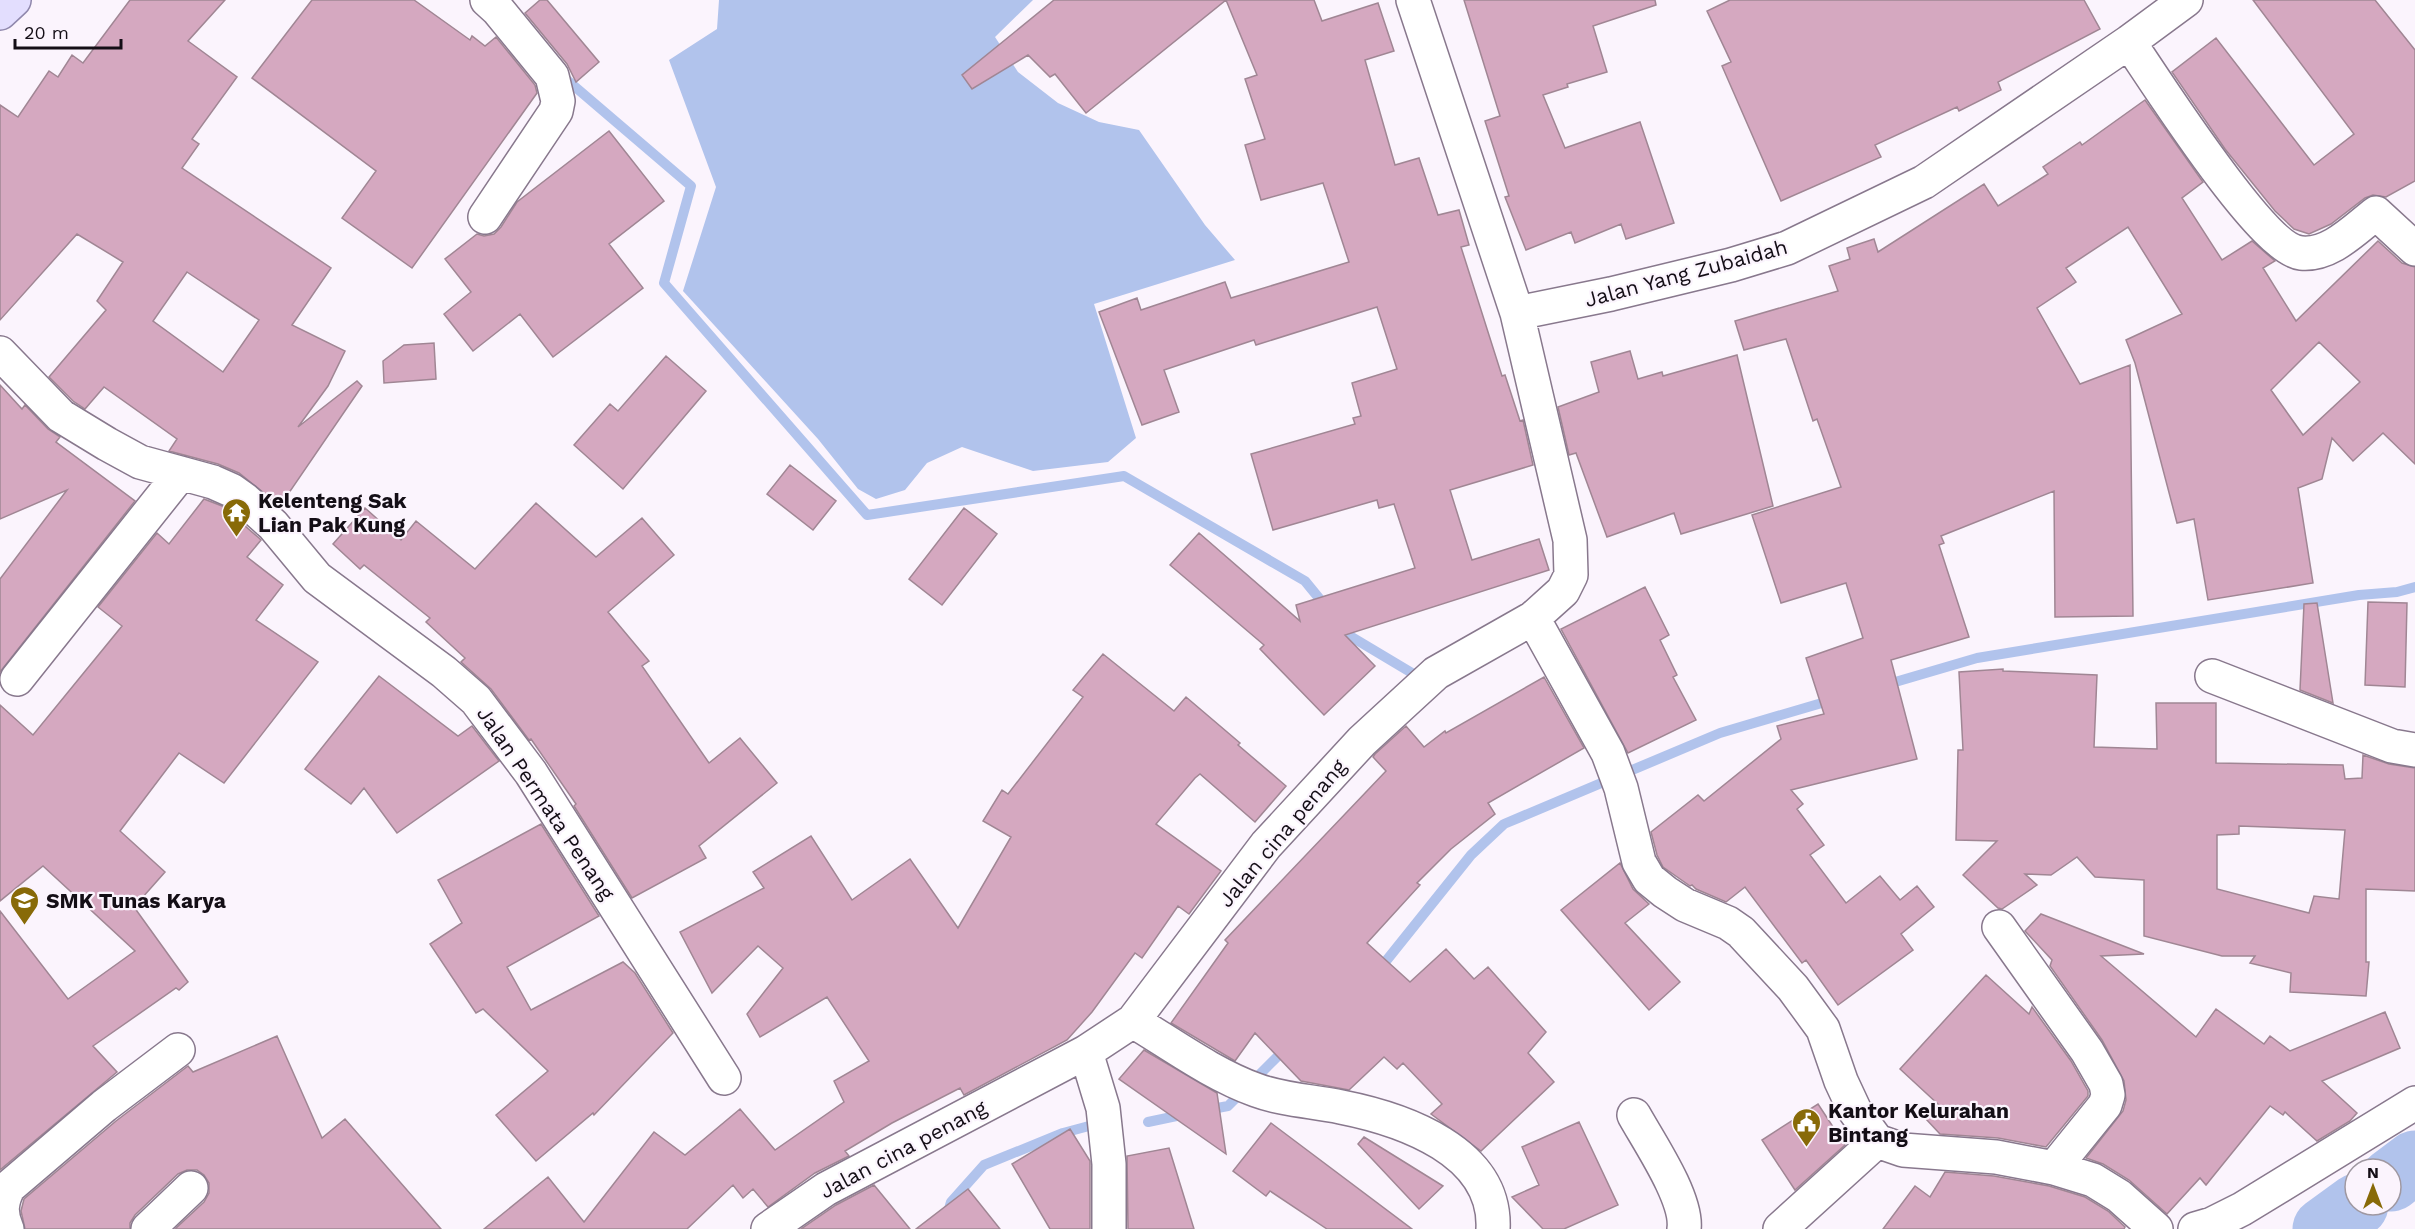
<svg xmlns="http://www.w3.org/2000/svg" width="2415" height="1229" font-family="'Work Sans',sans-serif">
<rect width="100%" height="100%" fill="#fbf4fd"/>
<path fill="#b1c3ec" d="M 719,0 L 1033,0 L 995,37 L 1018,72 L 1058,103 L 1099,122 L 1139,130 L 1205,225 L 1235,260 L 1094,304 L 1136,438 L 1108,462 L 1033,471 L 962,447 L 927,463 L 905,490 L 876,499 L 858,489 L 818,439 L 683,291 L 716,187 L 669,60 L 717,29 Z"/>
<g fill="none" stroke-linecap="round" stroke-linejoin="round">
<path stroke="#b1c3ec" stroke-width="10" d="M 560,74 L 691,186 L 664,283 L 867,515 L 1124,476 L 1305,581 L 1327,608
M 1341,625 L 1350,636 L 1417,676
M 1885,685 L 1977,658 L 2359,595 L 2397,592 L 2415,587
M 1378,971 L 1471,855 L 1504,824 L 1720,733 L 1832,700
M 1207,1110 L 1228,1106 L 1287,1047
M 1148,1122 L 1186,1114
M 943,1229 L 951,1202 L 984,1165 L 1063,1133 L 1089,1126"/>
<path stroke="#b1c3ec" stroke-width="63" d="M 2391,1180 L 2415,1162
M 2324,1229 L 2357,1205"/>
</g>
<path fill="#d5a8c0" stroke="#a08694" stroke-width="1.5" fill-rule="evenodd" d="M 130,0 L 225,0 L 188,41 L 237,77 L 192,139 L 199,144 L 182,168 L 331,268 L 292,325 L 345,351 L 328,386 L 298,427 L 357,381 L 362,386 L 280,506 L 239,473 L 218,464 L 169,451 L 177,439 L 104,387 L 85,409 L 73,401 L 49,377 L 106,310 L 97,301 L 123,262 L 77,234 L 0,320 L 0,105 L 18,117 L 49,71 L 58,77 L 72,55 L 83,63 ZM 187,272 L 259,320 L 223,372 L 153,321 Z
M 312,0 L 414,0 L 470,40 L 472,36 L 485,46 L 496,37 L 535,85 L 537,93 L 412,268 L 342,218 L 376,171 L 252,78 Z
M 540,0 L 547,0 L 599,62 L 576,82 L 567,64 L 525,13 Z
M 1054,0 L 1226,0 L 1086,113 L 1055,74 L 1050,77 L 1028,55 L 972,89 L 962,75 Z
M 1226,0 L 1314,0 L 1322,21 L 1378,3 L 1394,51 L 1365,60 L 1395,165 L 1419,158 L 1438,215 L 1459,210 L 1469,245 L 1461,247 L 1502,376 L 1505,375 L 1520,421 L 1523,420 L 1533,465 L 1450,490 L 1472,560 L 1539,539 L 1549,570 L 1345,635 L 1375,666 L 1324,715 L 1260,649 L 1264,645 L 1170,565 L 1199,533 L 1300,621 L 1296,605 L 1415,568 L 1394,504 L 1379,508 L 1377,500 L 1273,530 L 1251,454 L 1355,424 L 1353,418 L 1361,416 L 1352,383 L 1397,369 L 1377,307 L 1256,345 L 1254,340 L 1164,370 L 1179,412 L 1142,425 L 1099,312 L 1137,298 L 1141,310 L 1225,282 L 1231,298 L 1349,262 L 1323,183 L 1261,200 L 1245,145 L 1265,139 L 1245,79 L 1257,75 Z
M 1464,0 L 1655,0 L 1656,5 L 1593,26 L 1607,72 L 1567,84 L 1568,87 L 1543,95 L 1565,148 L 1640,122 L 1674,223 L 1626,239 L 1621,224 L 1575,243 L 1571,232 L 1526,250 L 1505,197 L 1509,196 L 1485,121 L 1500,116 Z
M 1730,0 L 2084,0 L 2100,29 L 1998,82 L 2001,90 L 1959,111 L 1957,107 L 1875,145 L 1881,157 L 1781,201 L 1722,66 L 1731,62 L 1707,11 Z
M 2253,0 L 2375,0 L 2415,50 L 2415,181 L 2386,197 L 2373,195 L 2365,198 L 2331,224 L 2309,234 L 2294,229 L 2275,211 L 2225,149 L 2172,72 L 2216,38 L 2314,165 L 2354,134 Z
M 2145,100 L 2203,182 L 2182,198 L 2222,260 L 2252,241 L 2275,261 L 2263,268 L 2296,321 L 2378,241 L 2402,263 L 2415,267 L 2415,464 L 2383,433 L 2353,461 L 2332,438 L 2322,479 L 2298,488 L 2313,583 L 2208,600 L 2194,519 L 2177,523 L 2135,363 L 2126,340 L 2182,314 L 2128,227 L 2066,268 L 2076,282 L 2037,308 L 2080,384 L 2130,365 L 2133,616 L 2055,617 L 2054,491 L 1941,536 L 1944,543 L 1939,545 L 1969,637 L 1891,660 L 1917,759 L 1791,790 L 1803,804 L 1797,809 L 1824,845 L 1810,855 L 1846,903 L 1880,876 L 1900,900 L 1917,886 L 1934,907 L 1901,934 L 1913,950 L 1838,1005 L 1806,960 L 1802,963 L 1745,887 L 1726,902 L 1696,889 L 1692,885 L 1690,886 L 1663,867 L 1657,855 L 1651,832 L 1698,795 L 1704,801 L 1781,739 L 1777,726 L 1824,714 L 1806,658 L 1863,638 L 1846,583 L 1781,603 L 1752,515 L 1841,487 L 1817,419 L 1813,421 L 1786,339 L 1744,350 L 1735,321 L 1838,291 L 1829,266 L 1850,259 L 1847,248 L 1874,239 L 1878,252 L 1984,184 L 1998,206 L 2048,174 L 2043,167 L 2080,142 L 2082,145 ZM 2319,342 L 2360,382 L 2303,435 L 2271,390 Z
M 609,131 L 664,201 L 609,244 L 643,288 L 553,357 L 520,314 L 473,351 L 444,314 L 471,292 L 445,259 L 477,234 L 484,236 L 494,234 L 501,227 L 517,202 Z
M 434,343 L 436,379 L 384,383 L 383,361 L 404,345 Z
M 1630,351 L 1638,379 L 1662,372 L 1663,376 L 1737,355 L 1773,506 L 1681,534 L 1674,513 L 1607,537 L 1576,453 L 1569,455 L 1558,407 L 1599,392 L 1591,362 Z
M 666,356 L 706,391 L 623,489 L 574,445 L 610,404 L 618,411 Z
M 0,385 L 22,409 L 25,405 L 48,429 L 60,437 L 56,442 L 135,501 L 0,672 L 0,579 L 67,490 L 0,519 Z
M 790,465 L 836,501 L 813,530 L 767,494 Z
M 204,499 L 222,506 L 259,538 L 261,540 L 247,557 L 283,585 L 256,620 L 318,662 L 224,783 L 179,753 L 120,831 L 165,872 L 134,907 L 188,982 L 179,990 L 176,988 L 93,1046 L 117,1072 L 0,1170 L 0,911 L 68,999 L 135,951 L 43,866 L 0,901 L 0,705 L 33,735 L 122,626 L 98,607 L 157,533 L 169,544 Z
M 536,503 L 596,557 L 642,518 L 674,555 L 608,612 L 649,661 L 642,666 L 709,763 L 740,738 L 777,783 L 699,846 L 706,858 L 632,898 L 574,806 L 576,804 L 531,739 L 529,740 L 491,689 L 461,662 L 465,658 L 426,622 L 430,618 L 364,565 L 360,569 L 333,544 L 365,508 L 401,540 L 416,521 L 475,569 Z
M 964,508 L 997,534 L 942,605 L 909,579 Z
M 1645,587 L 1669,635 L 1660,640 L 1677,675 L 1673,677 L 1696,720 L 1628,753 L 1561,629 Z
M 2368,602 L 2407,603 L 2405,687 L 2365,685 Z
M 2317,603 L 2333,703 L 2300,690 L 2304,604 Z
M 1103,654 L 1174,711 L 1186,697 L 1240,743 L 1238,745 L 1286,786 L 1255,822 L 1200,774 L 1195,778 L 1156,824 L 1221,871 L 1189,914 L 1178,906 L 1142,958 L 1135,953 L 1092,1012 L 1067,1040 L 964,1095 L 960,1088 L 892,1123 L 845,1151 L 849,1156 L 815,1173 L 768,1207 L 753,1189 L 743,1198 L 733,1185 L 687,1229 L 484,1229 L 548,1177 L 584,1222 L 654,1132 L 685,1155 L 740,1109 L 775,1150 L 844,1102 L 834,1081 L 869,1061 L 827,997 L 760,1037 L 747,1014 L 783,968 L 758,946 L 712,993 L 680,932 L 764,888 L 753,872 L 811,836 L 852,900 L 910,859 L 958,928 L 1011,837 L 983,821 L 1002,790 L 1008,794 L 1083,697 L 1073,690 Z
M 2003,669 L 2003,671 L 2097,675 L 2094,747 L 2157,749 L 2156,703 L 2216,703 L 2216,763 L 2343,765 L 2345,779 L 2362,778 L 2363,755 L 2389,764 L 2415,768 L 2415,891 L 2366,889 L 2366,962 L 2369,962 L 2366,996 L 2290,992 L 2291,973 L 2250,963 L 2255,956 L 2222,956 L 2144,936 L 2144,880 L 2095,877 L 2077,857 L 2051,875 L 2025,874 L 2037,885 L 2002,909 L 1998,908 L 1963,875 L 1997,841 L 1956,840 L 1958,750 L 1963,750 L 1959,672 ZM 2239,826 L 2345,830 L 2339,899 L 2314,896 L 2309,913 L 2217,889 L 2217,835 L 2239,834 Z
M 379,676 L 458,736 L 472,726 L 499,761 L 397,833 L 364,788 L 351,804 L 305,769 Z
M 1544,677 L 1584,748 L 1488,803 L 1495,814 L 1451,849 L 1417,883 L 1420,885 L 1367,943 L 1410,982 L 1446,949 L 1474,979 L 1488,967 L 1546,1032 L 1528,1053 L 1554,1082 L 1481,1151 L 1431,1114 L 1442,1104 L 1403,1063 L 1397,1069 L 1384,1057 L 1349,1090 L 1301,1081 L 1255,1033 L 1235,1061 L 1171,1023 L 1228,943 L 1225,940 L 1386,771 L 1373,757 L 1375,754 L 1406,726 L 1424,747 L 1445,731 L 1446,733 Z
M 541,824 L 599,916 L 507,967 L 531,1010 L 623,962 L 635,973 L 673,1033 L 594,1115 L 593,1113 L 536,1161 L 496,1115 L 548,1071 L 483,1009 L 476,1013 L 430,944 L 462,923 L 438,880 Z
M 1620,863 L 1633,889 L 1649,904 L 1625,923 L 1680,982 L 1649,1010 L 1561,910 Z
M 2041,914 L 2144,954 L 2101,956 L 2196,1037 L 2216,1009 L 2264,1044 L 2270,1036 L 2290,1051 L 2385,1012 L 2400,1048 L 2322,1081 L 2357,1113 L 2350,1121 L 2317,1141 L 2285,1112 L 2283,1115 L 2270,1106 L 2206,1185 L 2200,1178 L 2167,1214 L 2129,1180 L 2103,1164 L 2086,1158 L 2123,1111 L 2126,1100 L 2124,1081 L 2102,1040 L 2050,966 L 2052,960 L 2025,931 Z
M 1986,975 L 2029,1014 L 2032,1007 L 2071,1061 L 2088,1091 L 2088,1096 L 2046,1147 L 1998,1138 L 1940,1134 L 1926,1119 L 1940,1106 L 1900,1069 Z
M 277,1036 L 322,1138 L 345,1119 L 441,1229 L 175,1229 L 204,1202 L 209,1193 L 209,1183 L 204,1175 L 197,1170 L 187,1170 L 178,1174 L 135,1215 L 130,1223 L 130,1229 L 25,1229 L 21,1211 L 24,1199 L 116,1121 L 188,1066 L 193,1072 Z
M 1144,1050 L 1217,1093 L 1226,1154 L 1119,1079 Z
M 1818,1104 L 1845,1145 L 1795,1190 L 1762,1140 Z
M 1579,1122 L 1618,1205 L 1564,1229 L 1543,1229 L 1512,1197 L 1539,1185 L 1522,1147 Z
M 1271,1123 L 1412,1229 L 1327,1229 L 1270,1191 L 1266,1196 L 1233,1171 Z
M 1070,1129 L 1090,1161 L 1090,1229 L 1050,1229 L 1012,1164 Z
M 1364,1137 L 1443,1186 L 1419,1209 L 1358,1144 Z
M 1169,1148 L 1194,1229 L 1128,1229 L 1127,1156 Z
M 1945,1172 L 1994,1176 L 2049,1186 L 2085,1197 L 2108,1211 L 2125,1227 L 2124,1229 L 1883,1229 L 1915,1186 L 1930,1197 Z
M 874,1185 L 910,1229 L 801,1229 L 836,1205 Z
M 968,1189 L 1000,1229 L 916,1229 Z"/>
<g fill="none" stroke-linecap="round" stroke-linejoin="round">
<defs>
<path id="minor" d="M 1413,0 L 1517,313 L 1611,294 L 1731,265 L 1787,248 L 1924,182 L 2129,42 L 2186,0
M 2129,42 C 2155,80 2262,249 2301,253 C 2330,256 2355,229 2376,213 L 2415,249
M 485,217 L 556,111 L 558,101 L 552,76 L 498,10 L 487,0
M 0,353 L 61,416 L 107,444 L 140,462 L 213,482 L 231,490 L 245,500 L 273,525 L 317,578 L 444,672 L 476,700 L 531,773 L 724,1078
M 1533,618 L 1608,753 L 1621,788 L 1639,862 L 1649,879 L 1665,892 L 1685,905 L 1728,923 L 1741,932 L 1793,988 L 1823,1029 L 1841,1081 L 1855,1111 L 1877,1141 L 1903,1150 L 1996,1157 L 2054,1168 L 2093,1180 L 2119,1196 L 2156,1229
M 2212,676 L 2392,746 L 2415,750
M 17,679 L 181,473
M 1999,927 L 2087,1051 L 2106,1084 L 2108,1095 L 2105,1105 L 2054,1168
M 1133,1021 C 1173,1045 1212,1074 1256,1090 C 1283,1100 1312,1101 1341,1107 C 1402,1119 1497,1151 1493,1229
M 1086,1052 L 1103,1108 L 1109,1164 L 1109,1229
M 1634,1115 C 1649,1142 1688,1199 1684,1229
M 7,1229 C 0,1214 1,1201 9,1187 L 104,1106 L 178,1050
M 148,1229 L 191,1188
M 768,1229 L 826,1189 L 1086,1052 L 1133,1021 L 1266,845 L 1362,741 L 1436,673 L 1533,618 L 1563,591 L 1571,575 L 1570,540 L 1517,313
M 1780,1229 L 1877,1141
M 2195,1229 L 2212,1224 L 2242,1209 L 2415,1103"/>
<path id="major" d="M 0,13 L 14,0"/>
</defs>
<use href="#minor" stroke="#88788d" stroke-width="36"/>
<use href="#major" stroke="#8f87ac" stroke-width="36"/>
<use href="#minor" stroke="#fff" stroke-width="33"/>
<use href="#major" stroke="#e3defe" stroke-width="33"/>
</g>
<defs>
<symbol id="temple-pin" viewBox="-11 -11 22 30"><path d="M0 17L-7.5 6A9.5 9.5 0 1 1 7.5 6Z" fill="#886a08" stroke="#fbf4fd"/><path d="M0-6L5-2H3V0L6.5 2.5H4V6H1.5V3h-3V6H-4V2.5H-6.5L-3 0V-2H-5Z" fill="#fff"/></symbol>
<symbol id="school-pin" viewBox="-11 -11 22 30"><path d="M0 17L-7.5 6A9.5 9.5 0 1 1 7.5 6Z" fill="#886a08" stroke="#fbf4fd"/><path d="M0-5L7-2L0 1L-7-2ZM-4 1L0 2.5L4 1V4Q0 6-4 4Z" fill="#fff"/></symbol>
<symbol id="civic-pin" viewBox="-11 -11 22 30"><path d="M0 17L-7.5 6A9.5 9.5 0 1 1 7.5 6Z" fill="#886a08" stroke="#fbf4fd"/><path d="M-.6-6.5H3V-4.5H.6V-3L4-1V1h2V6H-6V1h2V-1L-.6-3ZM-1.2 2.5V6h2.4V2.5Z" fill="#fff"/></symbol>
</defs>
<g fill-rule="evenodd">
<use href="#temple-pin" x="220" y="496" width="33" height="45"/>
<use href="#school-pin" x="8" y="884" width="33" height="45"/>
<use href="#civic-pin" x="1790" y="1106" width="33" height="45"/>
</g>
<g text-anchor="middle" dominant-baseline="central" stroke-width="4.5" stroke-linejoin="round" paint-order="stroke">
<g font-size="21" fill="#140e16" stroke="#fbf4fd">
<text transform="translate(1686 273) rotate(-15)">Jalan Yang Zubaidah</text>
<text transform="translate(546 803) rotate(56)">Jalan Permata Penang</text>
<text transform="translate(1282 833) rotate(-50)">Jalan cina penang</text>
<text transform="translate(903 1149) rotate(-28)">Jalan cina penang</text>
</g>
<g font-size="21" font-weight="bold" fill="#140e16" stroke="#fbf4fd" text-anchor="start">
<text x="258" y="500">Kelenteng Sak<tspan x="258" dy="24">Lian Pak Kung</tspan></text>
<text x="46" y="900">SMK Tunas Karya</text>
<text x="1828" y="1110">Kantor Kelurahan<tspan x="1828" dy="24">Bintang</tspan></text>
</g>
</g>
<g transform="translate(2373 1187)"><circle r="28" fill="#fbf4fd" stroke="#9f98a1" stroke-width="1.5"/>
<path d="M0-4.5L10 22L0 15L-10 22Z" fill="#886a08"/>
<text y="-9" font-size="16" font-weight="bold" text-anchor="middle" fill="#140e16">N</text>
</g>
<path d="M15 39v9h106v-9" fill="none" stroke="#140e16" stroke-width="3"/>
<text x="24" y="39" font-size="18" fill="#140e16" stroke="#fbf4fd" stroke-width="4.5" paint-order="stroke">20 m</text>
</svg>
